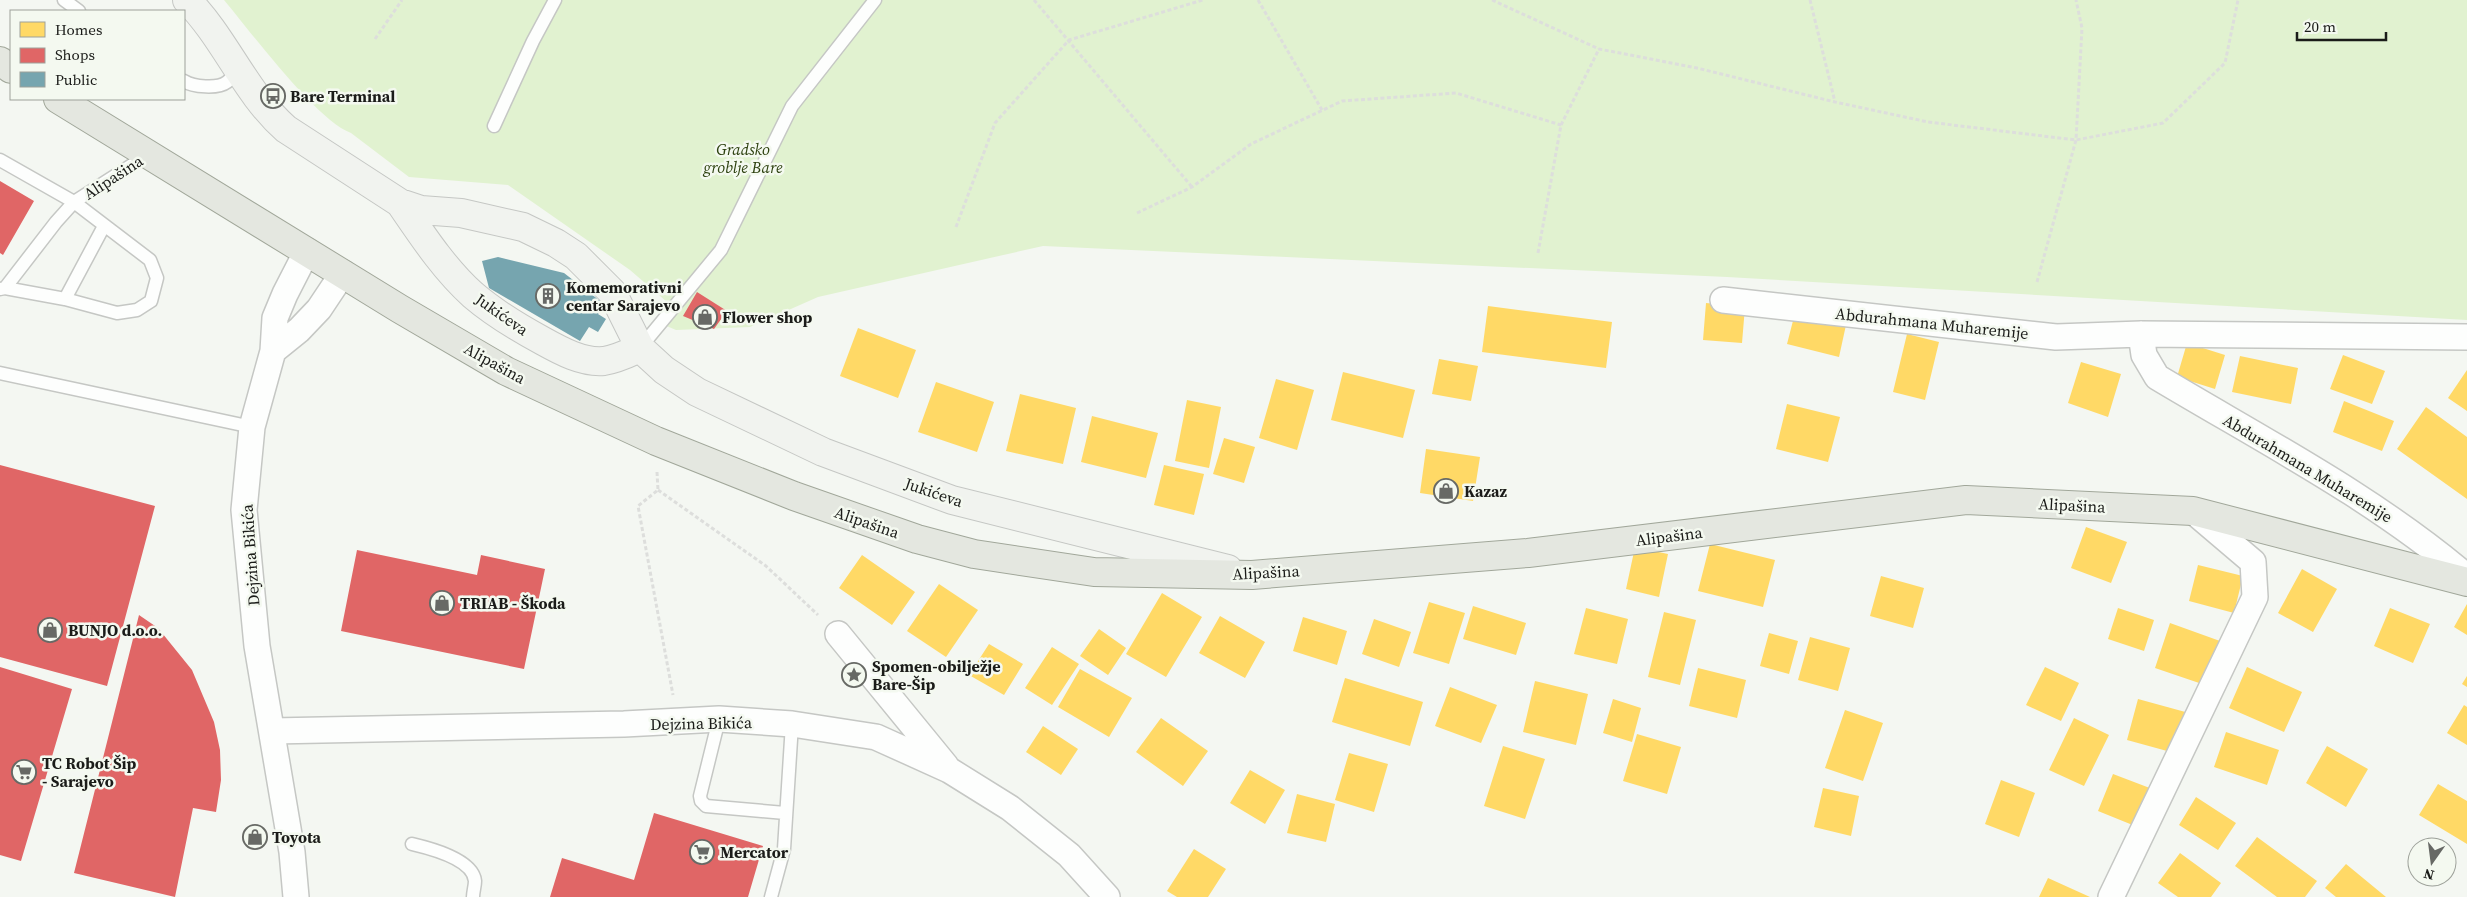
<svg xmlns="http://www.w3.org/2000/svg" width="2467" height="897" font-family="'Source Serif 4',serif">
<rect width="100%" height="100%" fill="#f4f7f2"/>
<path fill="#e1f2d0" d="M 224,0 L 2467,0 L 2467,320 L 1727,277 L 1043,246 L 818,297 L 750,327 L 676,330 L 657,322 L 667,302 L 630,270 L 508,185 L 409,177 L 351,133 C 317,121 250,31 224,0 Z"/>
<path fill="#ffd966" d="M 1706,303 L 1745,307 L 1742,343 L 1703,340 Z
M 1488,306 L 1612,322 L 1606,368 L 1482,352 Z
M 1795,313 L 1846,325 L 1839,357 L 1787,344 Z
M 858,328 L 916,350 L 898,398 L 840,376 Z
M 1907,334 L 1939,342 L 1925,400 L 1893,392 Z
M 2187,343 L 2225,355 L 2215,389 L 2177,377 Z
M 2343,355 L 2385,371 L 2372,404 L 2330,389 Z
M 2240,356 L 2298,368 L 2291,404 L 2232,392 Z
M 1439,359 L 1478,366 L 1471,401 L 1432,394 Z
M 2081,362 L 2121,374 L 2108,417 L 2068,403 Z
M 2467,370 L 2467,411 L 2448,398 Z
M 1343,372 L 1415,390 L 1403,438 L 1331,420 Z
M 1276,379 L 1314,390 L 1297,450 L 1259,438 Z
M 936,382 L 994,402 L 977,452 L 918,432 Z
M 1020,394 L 1076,408 L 1063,464 L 1006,451 Z
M 1187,400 L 1221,407 L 1209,468 L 1175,461 Z
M 2344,401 L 2394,421 L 2382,451 L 2333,432 Z
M 1787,404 L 1840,417 L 1828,462 L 1776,449 Z
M 2426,407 L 2467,437 L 2467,499 L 2397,449 Z
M 1092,416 L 1158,433 L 1146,478 L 1081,462 Z
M 1224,438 L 1255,447 L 1244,483 L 1213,474 Z
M 1426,449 L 1480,457 L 1473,501 L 1420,493 Z
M 1164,465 L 1204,474 L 1194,515 L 1154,505 Z
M 2086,527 L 2127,542 L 2111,583 L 2071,568 Z
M 1710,544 L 1775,560 L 1763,607 L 1698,591 Z
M 1635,547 L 1668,554 L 1659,597 L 1626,589 Z
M 862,555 L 915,592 L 892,625 L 839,588 Z
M 2198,565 L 2243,576 L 2234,613 L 2189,601 Z
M 2302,569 L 2337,589 L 2313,632 L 2278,613 Z
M 1881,576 L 1924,588 L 1913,628 L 1870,616 Z
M 939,584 L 978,610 L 946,657 L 907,631 Z
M 1162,593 L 1202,617 L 1166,677 L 1126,654 Z
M 1429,602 L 1465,613 L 1449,664 L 1413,653 Z
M 2467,604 L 2467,635 L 2454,627 Z
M 1473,606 L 1526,623 L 1516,655 L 1463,639 Z
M 1586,608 L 1628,619 L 1617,664 L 1574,654 Z
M 2118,608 L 2154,620 L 2144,651 L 2108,639 Z
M 2390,608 L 2430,624 L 2413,663 L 2374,646 Z
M 1664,612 L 1696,620 L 1680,685 L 1648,677 Z
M 1220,616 L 1265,642 L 1245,678 L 1199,653 Z
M 1303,617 L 1347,631 L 1337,665 L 1293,651 Z
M 1374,619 L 1411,632 L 1399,667 L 1362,654 Z
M 2170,623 L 2220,641 L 2205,685 L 2155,668 Z
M 1099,629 L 1126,648 L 1108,675 L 1080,656 Z
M 1769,633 L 1798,641 L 1789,674 L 1760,666 Z
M 1810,637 L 1850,648 L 1838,691 L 1798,680 Z
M 989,644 L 1023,664 L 1004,695 L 969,675 Z
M 1052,647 L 1079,664 L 1052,705 L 1025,688 Z
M 2045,667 L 2079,683 L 2061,721 L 2026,705 Z
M 2247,667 L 2302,692 L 2284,732 L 2229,708 Z
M 1698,668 L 1746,680 L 1737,718 L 1689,706 Z
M 1080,669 L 1132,698 L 1109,737 L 1058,707 Z
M 2467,676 L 2467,687 L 2462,684 Z
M 1345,678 L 1423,702 L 1410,746 L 1332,722 Z
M 1535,681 L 1588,694 L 1576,745 L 1523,732 Z
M 1450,687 L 1497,705 L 1481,743 L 1435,726 Z
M 1613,699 L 1641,708 L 1632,742 L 1603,733 Z
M 2138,699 L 2189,713 L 2178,754 L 2127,740 Z
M 2464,705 L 2467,707 L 2467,745 L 2447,733 Z
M 1845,710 L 1883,723 L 1863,781 L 1825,768 Z
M 1161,718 L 1208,751 L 1183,786 L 1136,752 Z
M 2074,718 L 2109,735 L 2084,786 L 2049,770 Z
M 1043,726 L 1078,749 L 1061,775 L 1026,752 Z
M 2226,732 L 2279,750 L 2267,785 L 2214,767 Z
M 1637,734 L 1681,747 L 1667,794 L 1623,781 Z
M 1503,746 L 1545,759 L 1525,819 L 1484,806 Z
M 2327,746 L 2368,769 L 2346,807 L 2306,783 Z
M 1349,753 L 1388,764 L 1374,812 L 1335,800 Z
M 1250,770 L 1285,790 L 1265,824 L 1230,803 Z
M 2113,774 L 2155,790 L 2140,828 L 2098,811 Z
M 2001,780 L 2035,793 L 2019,837 L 1985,824 Z
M 2438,784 L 2467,801 L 2467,844 L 2419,815 Z
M 1823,788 L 1859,796 L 1851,836 L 1814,827 Z
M 1297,794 L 1335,804 L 1326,842 L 1287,833 Z
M 2196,797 L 2236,823 L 2218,850 L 2179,825 Z
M 2257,837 L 2317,881 L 2305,897 L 2277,897 L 2235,866 Z
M 1194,849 L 1226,869 L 1208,897 L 1177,897 L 1167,891 Z
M 2180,853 L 2221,883 L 2211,897 L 2178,897 L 2158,883 Z
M 2346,864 L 2386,897 L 2336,897 L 2325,888 Z
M 2048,878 L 2090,897 L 2039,897 Z"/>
<path fill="#e06666" d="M 0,181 L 34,201 L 3,255 L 0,253 Z
M 697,292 L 727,311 L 714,329 L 683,316 Z
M 0,465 L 155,506 L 107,686 L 0,657 Z
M 357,550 L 477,575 L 481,555 L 545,569 L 524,669 L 341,631 Z
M 139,615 L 158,628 L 192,670 L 214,722 L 220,750 L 221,780 L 216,812 L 193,808 L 175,897 L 74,873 Z
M 0,667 L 72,689 L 21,861 L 0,855 Z
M 654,813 L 763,846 L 748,897 L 550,897 L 562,858 L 634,880 Z"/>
<path fill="#76a5af" d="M 498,257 L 564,273 L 604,304 L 598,314 L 606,319 L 598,332 L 589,327 L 580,341 L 489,288 L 482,261 Z"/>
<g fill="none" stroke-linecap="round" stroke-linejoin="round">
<defs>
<path id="lane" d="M 64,0 L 79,11
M 184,81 C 193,87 218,89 227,82 C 231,79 235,73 238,69
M 494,126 L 533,41 L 555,0
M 0,160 L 74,202 L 149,154
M 0,289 L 5,288 L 65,299 L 117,313 L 137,310 L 151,301 L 157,278 L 150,260 L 74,202 L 56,222 L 5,288
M 65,299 L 104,226
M 640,348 L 721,250 L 792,106 L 875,0
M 0,373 L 252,427
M 719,719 L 700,796 L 701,801 L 706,806 L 785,813
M 412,844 C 429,848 473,859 475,881 C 475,886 473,892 473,897
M 771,897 L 784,849 L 792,724"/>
<path id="street" d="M 1723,300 L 2056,337 L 2141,334 L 2467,337
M 2141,334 L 2144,355 L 2157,377 C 2262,440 2373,497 2467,577
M 273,351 L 299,330 L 319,309 L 343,273
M 838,634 L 946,766
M 272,731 L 624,724 L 719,719 L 792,724 L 876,737 L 949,770 L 1010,808 L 1069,855 L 1107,897
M 296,897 L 292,852 L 257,646 L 244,510 L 252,427 L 273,351 L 275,318 L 285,294 L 307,251
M 2111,897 L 2255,597 L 2253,562 L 2193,511"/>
<path id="secondary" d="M 187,0 C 225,38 245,93 286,129 L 400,203 L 421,210 L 461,213 L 523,227 L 556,243 L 576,256 L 612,292 L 640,348 L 664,370 L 697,392 L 823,452 L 952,500 L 1228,569
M 400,203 C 422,235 444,269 473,295 C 494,313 519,328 543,341 C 561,351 583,363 604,361 C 617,359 629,353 640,348"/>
<path id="primary" d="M 0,61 L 11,69
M 58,99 L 400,309 L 506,371 L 656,441 L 794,496 L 917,539 L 974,554 L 1094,572 L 1252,575 L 1528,553 L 1966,500 L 2193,511 L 2467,582"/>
</defs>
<use href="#lane" stroke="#c5c7c4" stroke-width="15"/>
<use href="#street" stroke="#c5c7c4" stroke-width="28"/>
<use href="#secondary" stroke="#c5c7c4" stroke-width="30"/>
<use href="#primary" stroke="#a1a79a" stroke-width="30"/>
<path stroke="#dddedc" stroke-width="3" stroke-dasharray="4 2.5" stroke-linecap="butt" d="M 1034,0 L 1192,187
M 1258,0 L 1322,110
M 1492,0 L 1599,49 L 1697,68 L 1835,102 L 1928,122 L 2076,140 L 2163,123 L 2225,63 L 2238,0
M 1810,0 L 1835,102
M 375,39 L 402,0
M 1137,213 L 1192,187 L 1251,144 L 1342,101 L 1456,93 L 1561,125
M 956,227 L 995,123 L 1069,40 L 1203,0
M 1538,253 L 1561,125 L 1599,49
M 2037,282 L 2076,140 L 2082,28 L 2076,0
M 657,472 L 658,490 L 638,506 L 673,695
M 658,490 L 766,566 L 818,615"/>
<use href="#lane" stroke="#fdfefd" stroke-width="12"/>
<use href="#street" stroke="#fdfefd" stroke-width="25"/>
<use href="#secondary" stroke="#f1f3ef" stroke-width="28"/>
<use href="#primary" stroke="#e4e7e0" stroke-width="28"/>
</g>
<defs>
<symbol id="bus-ring" viewBox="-11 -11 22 22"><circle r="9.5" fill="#f4f9f0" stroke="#676965" stroke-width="1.5"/><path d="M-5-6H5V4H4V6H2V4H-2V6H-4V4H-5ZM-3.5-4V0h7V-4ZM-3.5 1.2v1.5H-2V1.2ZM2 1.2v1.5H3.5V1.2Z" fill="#676965"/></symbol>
<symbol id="building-ring" viewBox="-11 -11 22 22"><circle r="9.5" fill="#f4f9f0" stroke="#676965" stroke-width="1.5"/><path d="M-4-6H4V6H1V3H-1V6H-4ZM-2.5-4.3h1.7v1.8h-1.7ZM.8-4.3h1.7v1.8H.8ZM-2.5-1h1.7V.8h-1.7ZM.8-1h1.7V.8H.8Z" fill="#676965"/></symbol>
<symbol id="shop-ring" viewBox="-11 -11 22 22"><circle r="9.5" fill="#f4f9f0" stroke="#676965" stroke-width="1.5"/><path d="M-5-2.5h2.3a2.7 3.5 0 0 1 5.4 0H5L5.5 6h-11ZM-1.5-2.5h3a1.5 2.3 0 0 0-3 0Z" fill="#676965"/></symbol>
<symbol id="sight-ring" viewBox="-11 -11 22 22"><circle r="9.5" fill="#f4f9f0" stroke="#676965" stroke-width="1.5"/><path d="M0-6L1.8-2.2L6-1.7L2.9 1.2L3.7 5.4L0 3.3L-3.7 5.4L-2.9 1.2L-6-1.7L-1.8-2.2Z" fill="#676965"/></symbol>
<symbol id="supermarket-ring" viewBox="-11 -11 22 22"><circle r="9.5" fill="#f4f9f0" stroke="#676965" stroke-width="1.5"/><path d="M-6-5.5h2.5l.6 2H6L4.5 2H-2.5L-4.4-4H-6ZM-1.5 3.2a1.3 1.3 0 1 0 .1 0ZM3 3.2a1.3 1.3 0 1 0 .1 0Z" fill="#676965"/></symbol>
</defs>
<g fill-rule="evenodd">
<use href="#bus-ring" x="259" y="82" width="28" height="28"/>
<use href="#building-ring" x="534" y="282" width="28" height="28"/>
<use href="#shop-ring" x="691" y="303" width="28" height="28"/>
<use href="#shop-ring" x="1432" y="477" width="28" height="28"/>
<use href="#shop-ring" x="428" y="589" width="28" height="28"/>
<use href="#shop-ring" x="36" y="616" width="28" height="28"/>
<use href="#sight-ring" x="840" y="661" width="28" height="28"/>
<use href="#supermarket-ring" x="10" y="758" width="28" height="28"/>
<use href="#shop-ring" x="241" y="823" width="28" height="28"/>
<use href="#supermarket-ring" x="688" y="838" width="28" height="28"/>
</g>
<g text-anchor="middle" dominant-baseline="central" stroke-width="5" stroke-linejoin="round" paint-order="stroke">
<g font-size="16" font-weight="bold" fill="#1b1c19" stroke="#f4f9f0" text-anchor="start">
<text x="290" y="96">Bare Terminal</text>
<text x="566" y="287">Komemorativni<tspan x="566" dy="18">centar Sarajevo</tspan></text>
<text x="722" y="317">Flower shop</text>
<text x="1464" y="491">Kazaz</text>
<text x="460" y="603">TRIAB - Škoda</text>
<text x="68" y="630">BUNJO d.o.o.</text>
<text x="872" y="666">Spomen-obilježje<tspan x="872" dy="18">Bare-Šip</tspan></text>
<text x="42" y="763">TC Robot Šip<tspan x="42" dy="18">- Sarajevo</tspan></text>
<text x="272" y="837">Toyota</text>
<text x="720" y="852">Mercator</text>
</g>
<g font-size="16" font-style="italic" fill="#2d410f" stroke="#f4f9f0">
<text x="743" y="149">Gradsko<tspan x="743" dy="18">groblje Bare</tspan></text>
</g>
<g font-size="16" fill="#1b1c19" stroke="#f4f9f0">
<text transform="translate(113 177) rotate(-33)">Alipašina</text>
<text transform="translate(502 314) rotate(35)">Jukićeva</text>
<text transform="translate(1932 323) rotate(6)">Abdurahmana Muharemije</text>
<text transform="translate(495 363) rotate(29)">Alipašina</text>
<text transform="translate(2308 468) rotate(31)">Abdurahmana Muharemije</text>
<text transform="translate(934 492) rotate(19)">Jukićeva</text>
<text transform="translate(2072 505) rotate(3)">Alipašina</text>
<text transform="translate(867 522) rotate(19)">Alipašina</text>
<text transform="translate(1669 536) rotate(-7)">Alipašina</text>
<text transform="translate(250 555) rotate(-94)">Dejzina Bikića</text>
<text transform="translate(1266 572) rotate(-3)">Alipašina</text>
<text transform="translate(701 723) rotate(-1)">Dejzina Bikića</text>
</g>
</g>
<rect x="10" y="10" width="175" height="90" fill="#f4f9f0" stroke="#9da19a"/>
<rect x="20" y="22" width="25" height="15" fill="#ffd966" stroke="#9da19a"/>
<text x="55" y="35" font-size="15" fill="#1b1c19">Homes</text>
<rect x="20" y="48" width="25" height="15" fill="#e06666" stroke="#9da19a"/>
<text x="55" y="60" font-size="15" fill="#1b1c19">Shops</text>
<rect x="20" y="72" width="25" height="15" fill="#76a5af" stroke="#9da19a"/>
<text x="55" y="85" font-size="15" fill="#1b1c19">Public</text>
<g transform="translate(2432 862) rotate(194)"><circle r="24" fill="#f4f9f0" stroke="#9da19a"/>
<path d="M0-4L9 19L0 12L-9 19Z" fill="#676965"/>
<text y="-8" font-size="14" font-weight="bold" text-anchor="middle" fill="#1b1c19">N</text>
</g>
<path d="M2297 32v8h89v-8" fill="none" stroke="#1b1c19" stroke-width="2.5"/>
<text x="2304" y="32" font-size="15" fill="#1b1c19" stroke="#f4f9f0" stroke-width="4" paint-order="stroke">20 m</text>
</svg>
